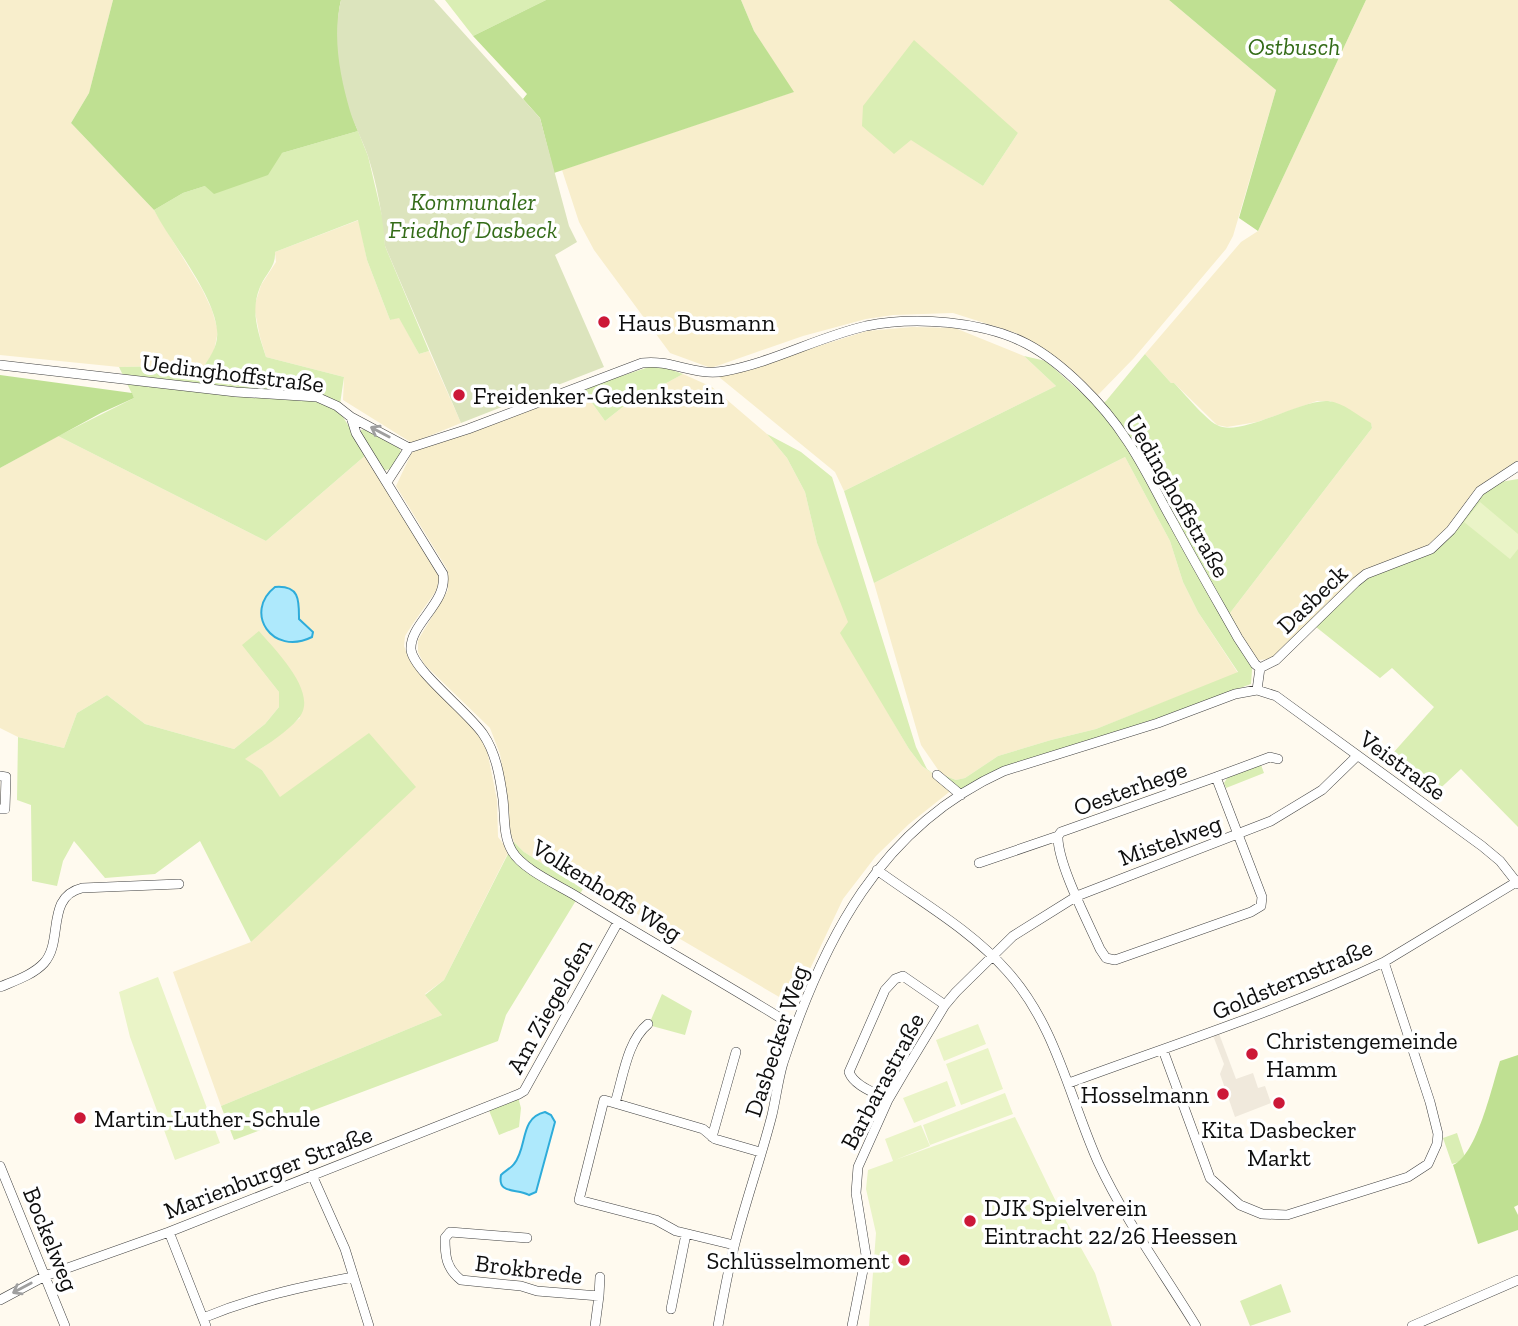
<svg xmlns="http://www.w3.org/2000/svg" width="1518" height="1326" font-family="'Zilla Slab',serif">
<rect width="100%" height="100%" fill="#fffaef"/>
<path fill="#f8eecc" fill-rule="evenodd" d="M 0,0 L 113,0 L 89,93 L 71,123 L 154,210 L 202,289 L 212,310 L 218,331 L 214,351 L 202,369 L 172,366 L 119,367 L 0,355 Z
M 741,0 L 1169,0 L 1276,90 L 1233,236 L 1226,249 L 1134,358 L 1097,396 L 1061,361 L 1016,333 L 953,313 L 893,315 L 866,319 L 803,336 L 711,368 L 670,353 L 594,250 L 579,222 L 562,170 L 793,92 L 754,31 ZM 1018,133 L 983,186 L 911,139 Z
M 1366,0 L 1518,0 L 1518,461 L 1489,479 L 1477,491 L 1441,538 L 1414,554 L 1271,659 L 1258,660 L 1253,657 L 1230,613 L 1372,428 L 1371,424 L 1330,401 L 1317,401 L 1257,422 L 1227,427 L 1217,425 L 1174,383 L 1171,383 L 1145,354 L 1241,242 L 1258,231 Z
M 359,220 L 367,260 L 390,320 L 399,317 L 419,354 L 429,351 L 461,423 L 412,443 L 343,400 L 344,377 L 266,357 L 260,337 L 254,307 L 261,285 L 276,262 L 275,252 Z
M 912,327 L 955,328 L 1024,356 L 1056,386 L 844,491 L 835,472 L 719,377 L 867,331 Z
M 683,374 L 712,387 L 767,434 L 787,458 L 805,492 L 817,543 L 888,713 L 909,749 L 922,766 L 953,789 L 909,824 L 876,856 L 843,899 L 793,1005 L 586,884 L 583,889 L 524,852 L 514,842 L 509,830 L 507,797 L 500,754 L 490,728 L 424,664 L 418,652 L 418,640 L 448,590 L 448,575 L 447,569 L 396,486 L 412,452 L 582,389 L 605,421 L 624,406 Z
M 58,436 L 266,541 L 367,454 L 438,573 L 440,580 L 438,588 L 412,625 L 405,636 L 404,646 L 409,659 L 479,734 L 486,745 L 497,800 L 498,837 L 509,851 L 444,980 L 425,994 L 442,1015 L 221,1106 L 173,972 L 251,942 L 369,734 L 280,798 L 262,770 L 244,759 L 265,746 L 300,718 L 242,645 L 279,692 L 279,707 L 265,724 L 234,749 L 145,724 L 107,695 L 77,713 L 64,748 L 18,737 L 0,728 L 0,468 Z
M 1125,457 L 1170,541 L 1183,582 L 1198,612 L 1238,673 L 1096,729 L 1051,740 L 998,756 L 965,778 L 956,780 L 946,776 L 943,777 L 921,745 L 874,583 Z"/>
<path fill="#daeeb4" d="M 445,0 L 546,0 L 473,36 Z
M 914,40 L 1018,133 L 983,186 L 911,140 L 894,154 L 862,126 L 863,106 Z
M 358,131 L 368,156 L 384,224 L 385,246 L 429,351 L 419,354 L 399,318 L 390,320 L 367,260 L 358,220 L 275,252 C 276,267 266,273 260,287 C 250,311 258,332 266,357 L 344,377 L 339,411 L 367,454 L 266,541 L 58,436 L 134,398 L 119,367 L 172,366 L 202,369 C 210,357 219,345 217,330 C 214,294 171,243 154,210 L 183,193 L 205,186 L 282,153 Z
M 1145,354 L 1171,383 L 1174,383 C 1184,393 1205,419 1217,425 C 1240,438 1301,399 1328,401 C 1343,402 1358,416 1371,423 L 1372,428 L 1230,613 L 1253,657 L 1251,684 L 1158,718 L 1009,767 L 963,790 L 955,787 L 943,777 L 946,776 L 956,780 L 965,778 L 998,756 L 1051,740 L 1096,729 L 1238,672 L 1198,612 L 1183,582 L 1170,541 L 1125,457 L 874,583 L 844,491 L 1056,386 L 1024,356 L 1046,361 L 1097,407 L 1106,401 Z
M 652,366 L 661,366 L 683,374 L 624,406 L 605,421 L 582,389 Z
M 365,429 L 399,448 L 403,456 L 393,468 L 383,471 L 361,435 L 361,430 Z
M 767,434 L 801,452 L 832,477 L 916,747 L 927,769 L 951,787 L 922,766 L 909,749 L 840,633 L 848,622 L 817,543 L 805,492 L 787,458 Z
M 1518,479 L 1518,827 L 1461,769 L 1431,797 L 1385,762 L 1434,707 L 1392,668 L 1380,678 L 1316,627 L 1357,585 L 1374,573 L 1420,558 L 1459,526 L 1488,488 L 1500,482 Z
M 259,631 C 274,649 321,694 298,719 C 284,735 263,747 245,759 L 262,770 L 280,797 L 369,733 L 416,787 L 251,942 L 200,841 L 155,874 L 105,878 L 74,841 L 63,861 L 57,886 L 32,881 L 31,805 L 17,800 L 18,737 L 64,748 L 77,713 L 107,695 L 145,724 L 234,749 L 265,724 L 279,707 L 279,692 L 242,645 Z
M 1261,765 L 1264,773 L 1226,788 L 1224,783 L 1228,777 Z
M 514,842 L 524,852 L 583,889 L 506,1015 L 498,1041 L 234,1140 L 221,1106 L 442,1015 L 425,995 L 444,980 Z
M 662,994 L 692,1011 L 685,1035 L 652,1026 L 650,1022 Z
M 518,1097 L 521,1108 L 519,1127 L 499,1135 L 488,1108 Z
M 1457,1133 L 1466,1160 L 1452,1164 L 1443,1138 Z
M 1281,1284 L 1291,1312 L 1250,1326 L 1240,1301 Z"/>
<path fill="#bfe092" d="M 113,0 L 341,0 C 332,36 344,97 358,131 L 282,153 L 268,175 L 214,194 L 205,186 L 183,193 L 154,210 L 71,123 L 89,93 Z
M 546,0 L 741,0 L 754,31 L 794,92 L 554,173 L 540,118 L 523,99 L 527,94 L 473,36 Z
M 1169,0 L 1366,0 L 1258,231 L 1239,218 L 1276,90 Z
M 0,375 L 132,393 L 134,398 L 101,413 L 0,468 Z
M 1518,1055 L 1518,1205 L 1514,1207 L 1518,1215 L 1518,1230 L 1478,1244 L 1453,1165 C 1477,1155 1492,1086 1500,1061 Z"/>
<path fill="#dce4bd" d="M 341,0 L 434,0 L 540,118 L 569,226 L 577,242 L 555,255 L 604,367 L 461,423 L 385,246 C 383,216 377,185 368,156 C 363,141 355,127 350,111 C 340,76 332,36 341,0 Z"/>
<path fill="#eaf4c7" d="M 1480,502 L 1518,534 L 1518,549 L 1510,559 L 1464,522 Z
M 158,977 L 220,1143 L 175,1160 L 130,1037 L 119,992 Z
M 978,1024 L 986,1044 L 944,1061 L 936,1040 Z
M 988,1048 L 1003,1089 L 961,1105 L 946,1064 Z
M 947,1081 L 956,1106 L 914,1123 L 903,1098 Z
M 1005,1093 L 1013,1114 L 930,1145 L 923,1125 Z
M 1015,1117 L 1060,1210 L 1095,1273 L 1112,1326 L 869,1326 L 876,1233 L 866,1189 L 868,1170 L 893,1161 L 885,1139 L 921,1125 L 930,1146 L 895,1160 Z"/>
<path fill="#f0e9dc" d="M 1218,1031 L 1236,1079 L 1253,1073 L 1258,1088 L 1265,1086 L 1271,1103 L 1235,1117 L 1220,1074 L 1224,1064 L 1212,1033 Z"/>
<path fill="#aee9fc" stroke="#2eacda" stroke-width="2" d="M 275,587 C 300,585 299,601 299,619 L 313,632 L 312,637 C 272,657 243,612 275,587 Z
M 545,1112 L 551,1115 L 555,1122 L 536,1192 L 529,1195 C 518,1188 497,1195 501,1175 C 505,1171 511,1168 514,1164 C 528,1147 519,1118 545,1112 Z"/>
<g fill="none" stroke-linecap="round" stroke-linejoin="round">
<defs>
<path id="minor" d="M 0,365 L 236,392 L 317,397 L 337,406 L 351,417 L 409,448 L 468,429 L 642,363 C 671,359 696,377 725,371 C 774,362 818,337 866,326 C 915,316 983,321 1027,344 C 1063,363 1104,405 1126,439 C 1144,465 1157,494 1173,522 C 1194,561 1216,599 1238,638 L 1255,664 L 1260,668
M 351,417 L 356,433 L 443,574 C 448,603 409,624 411,650 C 414,671 469,713 483,734 C 496,753 500,777 503,799 C 505,816 503,836 512,851 C 522,869 558,885 576,896 C 649,941 723,982 795,1027
M 387,482 L 409,448
M 1260,668 L 1276,660 L 1356,582 L 1366,574 L 1431,549 L 1451,530 L 1480,491 L 1518,466
M 1257,690 L 1260,668
M 937,775 L 961,795
M 0,776 L 6,777 L 5,809 L 0,809
M 1216,777 L 1262,897 L 1261,906 L 1251,912 L 1115,960 L 1106,958 L 1100,949 C 1088,922 1057,863 1058,836 L 1061,832 Z
M 1216,777 L 1270,757 L 1278,759
M 979,863 L 1058,836
M 877,870 C 921,902 971,930 1007,971 C 1056,1025 1069,1097 1098,1162 C 1125,1220 1163,1272 1196,1326
M 0,987 C 14,981 33,975 44,963 C 64,941 45,897 82,888 L 179,884
M 1163,1050 L 1210,1178 L 1240,1205 L 1262,1214 L 1287,1215 L 1408,1177 L 1428,1164 L 1437,1144 L 1438,1134 L 1430,1102 L 1384,962
M 1069,1083 C 1175,1044 1282,1010 1384,962 L 1518,881
M 888,1100 C 876,1093 854,1086 849,1072 L 885,990 L 895,979 L 903,976 L 945,1005
M 615,1103 C 623,1078 627,1041 648,1024
M 712,1137 L 736,1052
M 0,1166 L 65,1326
M 312,1175 L 345,1249 L 369,1326
M 169,1232 L 206,1326
M 527,1238 L 450,1232 L 445,1238 C 445,1256 446,1268 461,1280 L 521,1286 L 537,1291 L 599,1296 L 595,1326
M 734,1245 L 676,1231 L 656,1220 L 579,1200 L 604,1100 L 703,1129 L 715,1139 L 760,1152
M 599,1296 L 600,1277
M 0,1300 L 45,1276 L 169,1232 L 519,1094 L 524,1091 L 618,922
M 671,1309 L 686,1234
M 203,1318 C 254,1297 300,1287 353,1277
M 718,1326 C 723,1298 728,1270 735,1243 C 746,1200 761,1158 772,1115 C 776,1098 778,1080 783,1063 C 823,940 880,827 1004,771 L 1158,723 L 1235,694 L 1257,690 L 1276,696 L 1482,846 L 1500,861 L 1518,884
M 852,1326 L 866,1255 L 856,1193 L 858,1167 L 888,1100 L 905,1071 L 945,1005 L 956,992 L 1013,936 L 1077,896 L 1271,821 L 1322,790 L 1357,756
M 1412,1326 L 1518,1280"/>
</defs>
<use href="#minor" stroke="#414141" stroke-width="10"/>
<use href="#minor" stroke="#fff" stroke-width="9"/>
</g>
<defs><path id="oneway-shaft" d="M-6 0H5M1.5-3L5.5 0L1.5 3" fill="none" stroke-width="1.6" stroke-linecap="round" stroke-linejoin="round" transform="scale(1.75)"/></defs>
<g stroke="#9f9f9f">
<use href="#oneway-shaft" transform="translate(380 432) rotate(-152)"/>
<use href="#oneway-shaft" transform="translate(22 1288) rotate(152)"/>
</g>
<g fill="#cc1838" stroke="#fff" stroke-width="2.5">
<circle cx="604" cy="322" r="7"/>
<circle cx="459" cy="395" r="7"/>
<circle cx="1252" cy="1054" r="7"/>
<circle cx="1223" cy="1094" r="7"/>
<circle cx="1279" cy="1103" r="7"/>
<circle cx="80" cy="1118" r="7"/>
<circle cx="970" cy="1221" r="7"/>
<circle cx="904" cy="1260" r="7"/>
</g>
<g text-anchor="middle" dominant-baseline="central" stroke-width="7" stroke-linejoin="round" paint-order="stroke">
<g font-size="24" font-style="italic" fill="#346c18" stroke="#fff">
<text x="1294" y="46">Ostbusch</text>
<text x="473" y="201">Kommunaler<tspan x="473" dy="28">Friedhof Dasbeck</tspan></text>
</g>
<g font-size="24" fill="#0e0e0e" stroke="#fff" text-anchor="start">
<text x="618" y="322">Haus Busmann</text>
<text x="473" y="395">Freidenker-Gedenkstein</text>
<text x="1266" y="1040">Christengemeinde<tspan x="1266" dy="28">Hamm</tspan></text>
<text x="1209" y="1094" text-anchor="end">Hosselmann</text>
<text x="94" y="1118">Martin-Luther-Schule</text>
<text x="1279" y="1129" text-anchor="middle">Kita Dasbecker<tspan x="1279" dy="28">Markt</tspan></text>
<text x="984" y="1207">DJK Spielverein<tspan x="984" dy="28">Eintracht 22/26 Heessen</tspan></text>
<text x="890" y="1260" text-anchor="end">Schlüsselmoment</text>
</g>
<g font-size="24" fill="#0e0e0e" stroke="#fff">
<text transform="translate(233 373) rotate(7)">Uedinghoffstraße</text>
<text transform="translate(1178 496) rotate(60)">Uedinghoffstraße</text>
<text transform="translate(1312 599) rotate(-44)">Dasbeck</text>
<text transform="translate(1403 765) rotate(36)">Veistraße</text>
<text transform="translate(1130 788) rotate(-20)">Oesterhege</text>
<text transform="translate(1170 840) rotate(-20)">Mistelweg</text>
<text transform="translate(607 890) rotate(32)">Volkenhoffs Weg</text>
<text transform="translate(1292 979) rotate(-23)">Goldsternstraße</text>
<text transform="translate(549 1006) rotate(-61)">Am Ziegelofen</text>
<text transform="translate(776 1041) rotate(-72)">Dasbecker Weg</text>
<text transform="translate(882 1081) rotate(-62)">Barbarastraße</text>
<text transform="translate(268 1172) rotate(-21)">Marienburger Straße</text>
<text transform="translate(51 1239) rotate(68)">Bockelweg</text>
<text transform="translate(529 1269) rotate(7)">Brokbrede</text>
</g>
</g>
</svg>
